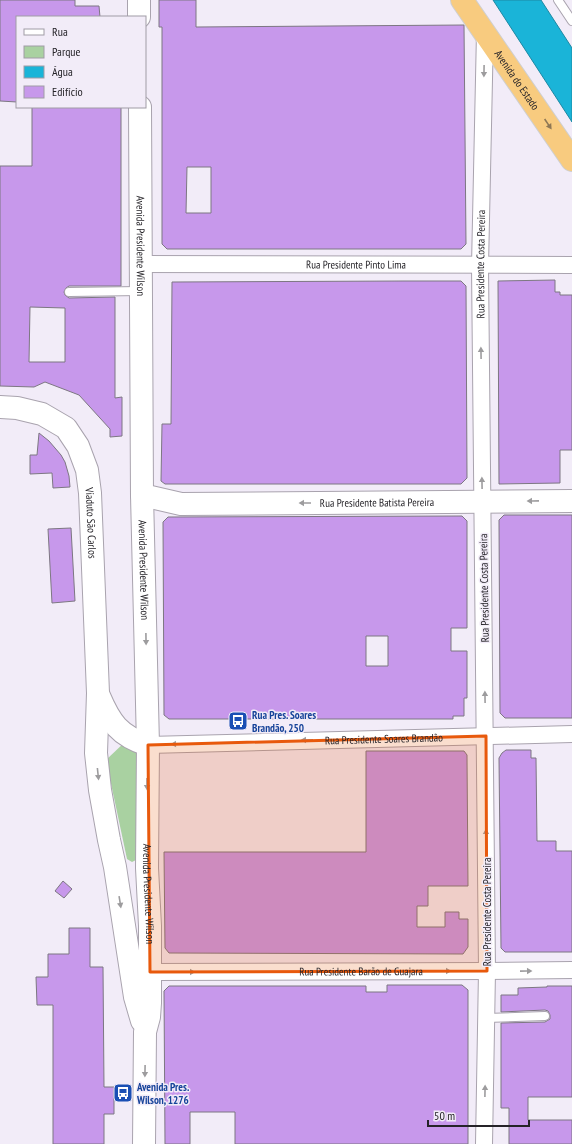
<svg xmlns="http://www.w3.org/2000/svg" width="572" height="1144" font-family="'PT Sans Narrow',sans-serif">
<rect width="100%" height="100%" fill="#f2ecf8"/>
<path fill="#a9d1a1" d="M 126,741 L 137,744 L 138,859 L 132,862 L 127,859 L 106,760 Z"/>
<path fill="#1ab4d8" stroke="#1d88a3" d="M 493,0 L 541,0 L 572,48 L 572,122 Z"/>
<path fill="#c798eb" stroke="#7d7782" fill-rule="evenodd" d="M 0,0 L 75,0 L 75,6 L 99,6 L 100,17 L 17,17 L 17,102 L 0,101 Z
M 159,0 L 196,0 L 196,27 L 464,25 L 466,244 L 461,249 L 167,249 L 162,244 L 162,27 L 159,27 ZM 187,167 L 211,167 L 211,213 L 186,213 Z
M 32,107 L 121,107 L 121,286 L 69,286 L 66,288 L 64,292 L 65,295 L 69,298 L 115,297 L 115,398 L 122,397 L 122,436 L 110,437 L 110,429 L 79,395 L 45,382 L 34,387 L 0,386 L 0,166 L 32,166 ZM 30,307 L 65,308 L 65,362 L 29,362 Z
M 555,280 L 555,292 L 560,292 L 560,295 L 572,295 L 572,450 L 560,450 L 560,483 L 499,484 L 498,281 Z
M 403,281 L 461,281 L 466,286 L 467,478 L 461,484 L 165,484 L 161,481 L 162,424 L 171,424 L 172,282 Z
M 39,433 L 49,441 L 61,455 L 65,462 L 69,476 L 70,487 L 53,488 L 52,473 L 30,474 L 30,455 L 37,455 Z
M 504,515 L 572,515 L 572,718 L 505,718 L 500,713 L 499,520 Z
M 462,516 L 467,521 L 467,628 L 451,628 L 451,651 L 467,651 L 467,698 L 464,698 L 464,716 L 453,716 L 453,719 L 169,719 L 164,715 L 163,522 L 168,517 ZM 366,636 L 388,636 L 388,666 L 366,666 Z
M 71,528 L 75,601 L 52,603 L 48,529 Z
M 506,750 L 531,750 L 531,758 L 536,758 L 537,841 L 556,841 L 556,851 L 572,851 L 572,952 L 505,952 L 501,948 L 499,758 L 502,753 Z
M 366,751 L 464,751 L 467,755 L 468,886 L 428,886 L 428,906 L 417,906 L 417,927 L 445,927 L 445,912 L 459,912 L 459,919 L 468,919 L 468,947 L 463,954 L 169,953 L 165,948 L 164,852 L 366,852 Z
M 63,881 L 72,889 L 64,898 L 55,891 Z
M 69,928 L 90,928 L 90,967 L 103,967 L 104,1087 L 114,1087 L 114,1114 L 104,1114 L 104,1144 L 53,1144 L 53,1005 L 37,1005 L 36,977 L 48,977 L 48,954 L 69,954 Z
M 387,985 L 462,985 L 468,990 L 468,1144 L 235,1144 L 235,1112 L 190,1112 L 190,1144 L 165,1144 L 164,991 L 169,986 L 366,986 L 366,992 L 387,992 Z
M 547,986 L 572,986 L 572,1097 L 528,1097 L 528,1120 L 572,1120 L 572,1144 L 509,1144 L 509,1108 L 501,1108 L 501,1023 L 545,1022 L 550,1019 L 550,1015 L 548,1011 L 545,1010 L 501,1012 L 501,995 L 518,995 L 518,988 L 547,987 Z"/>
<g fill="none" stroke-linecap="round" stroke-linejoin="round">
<defs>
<path id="service" d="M 558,0 L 572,21
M 69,292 L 140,291
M 486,1018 L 545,1016"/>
<g id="minor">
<path id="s1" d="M 140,264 L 572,265"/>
<path id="s2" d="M 148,745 L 572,734"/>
<path id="s3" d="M 150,972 L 487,971 L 572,970"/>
<path id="s4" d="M 484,1144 L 487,971 L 480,266 L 485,32"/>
</g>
<g id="secondary">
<path d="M 139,0 L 139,17"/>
<path id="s5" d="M 140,107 L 142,495 L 148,745 L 147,868 L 150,926 L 150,1003 L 149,1017 L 145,1032 L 144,1144"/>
<path id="s6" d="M 0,407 L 17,408 L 42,414 L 66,428 L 78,446 L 87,470 L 90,493 L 98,693 L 96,753 L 100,790 L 109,840 L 115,867 L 135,997 L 142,1021"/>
<path id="s7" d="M 142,495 L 181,504 L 572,501"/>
<path d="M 99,696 C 110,722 119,736 148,745"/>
</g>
<g id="trunk">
<path id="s8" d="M 462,0 L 572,160"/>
</g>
</defs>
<use href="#service" stroke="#a9a3ae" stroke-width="10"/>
<use href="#minor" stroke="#a9a3ae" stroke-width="18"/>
<use href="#secondary" stroke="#a9a3ae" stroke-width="24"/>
<use href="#trunk" stroke="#cfcfd0" stroke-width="24"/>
<use href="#service" stroke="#fff" stroke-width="8"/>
<use href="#minor" stroke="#fff" stroke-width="16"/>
<use href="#secondary" stroke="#fff" stroke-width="22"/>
<use href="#trunk" stroke="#f8cb7f" stroke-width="22"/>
</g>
<defs><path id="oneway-solid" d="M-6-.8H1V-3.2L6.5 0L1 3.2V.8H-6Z"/></defs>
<g fill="#9d9c9e">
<use href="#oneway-solid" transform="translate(484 71) rotate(91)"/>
<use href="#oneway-solid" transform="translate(481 353) rotate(-91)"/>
<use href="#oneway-solid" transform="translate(482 483) rotate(-91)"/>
<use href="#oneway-solid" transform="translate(533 501) rotate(179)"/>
<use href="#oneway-solid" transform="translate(305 503) rotate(180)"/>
<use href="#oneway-solid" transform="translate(146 639) rotate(89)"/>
<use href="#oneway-solid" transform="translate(485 697) rotate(-91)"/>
<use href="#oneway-solid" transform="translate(307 740) rotate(179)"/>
<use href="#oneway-solid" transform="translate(177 744) rotate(178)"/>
<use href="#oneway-solid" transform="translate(98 774) rotate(84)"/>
<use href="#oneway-solid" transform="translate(147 784) rotate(90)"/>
<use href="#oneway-solid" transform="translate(486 835) rotate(-90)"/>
<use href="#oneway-solid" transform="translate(120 902) rotate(81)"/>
<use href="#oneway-solid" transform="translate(445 971)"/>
<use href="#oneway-solid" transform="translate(526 971) rotate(-1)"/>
<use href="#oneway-solid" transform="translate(189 972)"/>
<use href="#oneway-solid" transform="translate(145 1071) rotate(91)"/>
<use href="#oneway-solid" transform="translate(485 1091) rotate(-89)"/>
</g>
<use fill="#8e7754" href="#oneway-solid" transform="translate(548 124) rotate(56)"/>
<path fill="#e8590c" fill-opacity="0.2" stroke="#e8590c" stroke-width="3" stroke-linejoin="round" d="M 486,736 L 487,971 L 150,972 L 148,745 Z"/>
<defs>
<symbol id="bus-square" viewBox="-11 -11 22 22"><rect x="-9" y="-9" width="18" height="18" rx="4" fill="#1a4fb4" stroke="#f2ecf8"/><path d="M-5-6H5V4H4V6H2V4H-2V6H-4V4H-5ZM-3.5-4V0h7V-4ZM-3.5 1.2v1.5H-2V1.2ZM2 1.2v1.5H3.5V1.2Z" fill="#fff"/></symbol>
</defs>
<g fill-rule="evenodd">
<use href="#bus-square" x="227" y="710" width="22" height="22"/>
<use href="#bus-square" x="112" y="1082" width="22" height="22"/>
</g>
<g text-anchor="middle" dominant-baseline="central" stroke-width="3" stroke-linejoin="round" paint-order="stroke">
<g font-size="11" fill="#252328" stroke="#f2ecf8">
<text stroke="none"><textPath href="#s8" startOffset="97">Avenida do Estado</textPath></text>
<text stroke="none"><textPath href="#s5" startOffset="139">Avenida Presidente Wilson</textPath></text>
<text stroke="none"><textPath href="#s4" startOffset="880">Rua Presidente Costa Pereira</textPath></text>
<text stroke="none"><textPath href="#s1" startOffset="216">Rua Presidente Pinto Lima</textPath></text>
<text stroke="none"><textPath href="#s7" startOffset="236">Rua Presidente Batista Pereira</textPath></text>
<text stroke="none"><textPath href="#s6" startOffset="171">Viaduto São Carlos</textPath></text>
<text stroke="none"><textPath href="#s5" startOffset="463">Avenida Presidente Wilson</textPath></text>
<text transform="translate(484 588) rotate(-91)">Rua Presidente Costa Pereira</text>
<text stroke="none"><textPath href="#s2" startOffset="236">Rua Presidente Soares Brandão</textPath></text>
<text stroke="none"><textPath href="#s5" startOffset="787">Avenida Presidente Wilson</textPath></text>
<text transform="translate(487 912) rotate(-90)">Rua Presidente Costa Pereira</text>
<text stroke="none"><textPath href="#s3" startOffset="211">Rua Presidente Barão de Guajara</textPath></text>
</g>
<g font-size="11" font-weight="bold" fill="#164399" stroke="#f2ecf8" text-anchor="start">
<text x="252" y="715">Rua Pres. Soares<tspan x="252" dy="13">Brandão, 250</tspan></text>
<text x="137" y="1087">Avenida Pres.<tspan x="137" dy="13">Wilson, 1276</tspan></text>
</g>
</g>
<rect x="16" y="16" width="130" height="92" fill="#f2ecf8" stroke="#a09ca5"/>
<rect x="24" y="29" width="20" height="6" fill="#ffffff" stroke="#a09ca5"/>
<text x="52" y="36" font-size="12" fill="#252328">Rua</text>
<rect x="24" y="46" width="20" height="12" fill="#a9d1a1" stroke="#a09ca5"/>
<text x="52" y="56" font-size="12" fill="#252328">Parque</text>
<rect x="24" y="66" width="20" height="12" fill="#1ab4d8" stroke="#a09ca5"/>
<text x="52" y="76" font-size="12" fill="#252328">Água</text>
<rect x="24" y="86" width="20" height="12" fill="#c798eb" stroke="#a09ca5"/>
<text x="52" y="96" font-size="12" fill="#252328">Edifício</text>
<path d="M428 1120v6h101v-6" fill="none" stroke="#252328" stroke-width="2"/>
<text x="434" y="1120" font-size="12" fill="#252328" stroke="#f2ecf8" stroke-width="3" paint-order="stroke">50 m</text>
</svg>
